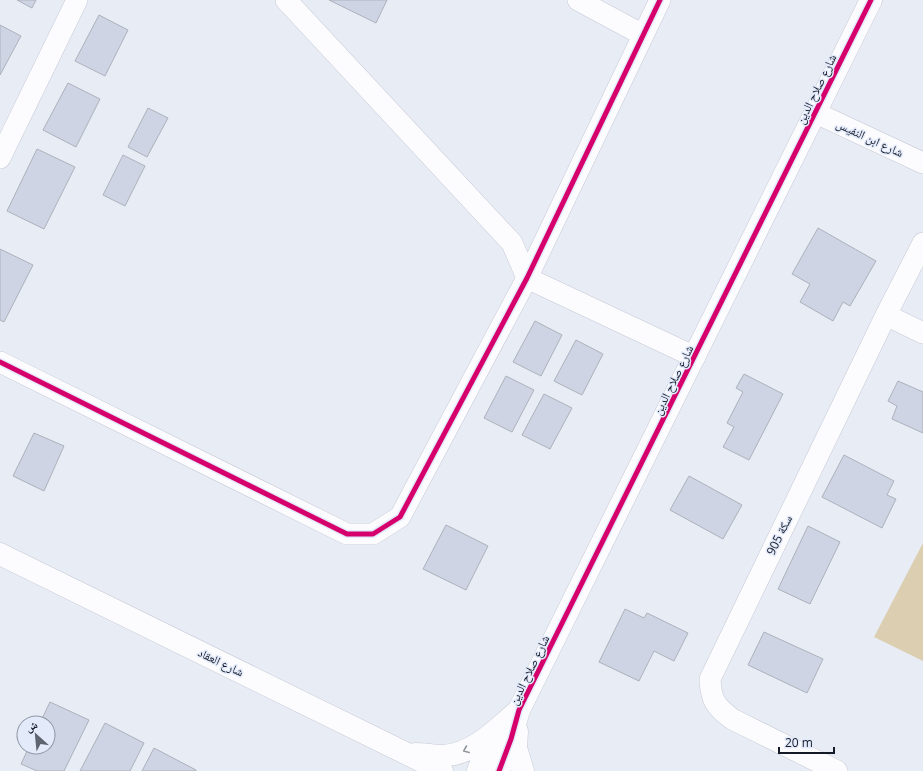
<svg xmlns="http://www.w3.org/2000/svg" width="923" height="771" font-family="'Open Sans','Noto Naskh Arabic',sans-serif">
<rect width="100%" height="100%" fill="#e8ecf5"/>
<path fill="#dccfb1" d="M 923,543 L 923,661 L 874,637 Z"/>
<path fill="#ced4e4" stroke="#acb1bb" d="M 17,0 L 36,0 L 32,8 Z
M 329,0 L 387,0 L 376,23 Z
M 99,15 L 128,30 L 105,76 L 75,61 Z
M 0,25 L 21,36 L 0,75 Z
M 68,83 L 100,99 L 76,147 L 43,130 Z
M 148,108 L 168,118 L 147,157 L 128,147 Z
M 37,149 L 75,167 L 44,229 L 7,211 Z
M 123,155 L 145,166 L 125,206 L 103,195 Z
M 818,228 L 876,261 L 850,306 L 843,302 L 833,321 L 800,302 L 810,284 L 792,274 Z
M 0,249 L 33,265 L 4,322 L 0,320 Z
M 535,321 L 562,335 L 541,376 L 513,362 Z
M 576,340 L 603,354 L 582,395 L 554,381 Z
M 744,374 L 783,394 L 749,460 L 723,447 L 734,427 L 727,423 L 743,392 L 736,388 Z
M 506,376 L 534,390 L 512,432 L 484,418 Z
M 898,381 L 923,392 L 923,433 L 892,419 L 897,406 L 888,401 Z
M 544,394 L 572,408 L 550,449 L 522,435 Z
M 34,433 L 64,446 L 44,491 L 13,476 Z
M 844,455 L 894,481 L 887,495 L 896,499 L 882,528 L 822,497 Z
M 689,476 L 742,505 L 723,539 L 670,510 Z
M 446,525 L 488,546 L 466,590 L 423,569 Z
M 808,526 L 840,542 L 810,604 L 778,589 Z
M 625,609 L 644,618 L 647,613 L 688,633 L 674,661 L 654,651 L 639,681 L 599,662 Z
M 764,632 L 823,659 L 807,693 L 748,665 Z
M 50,702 L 89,720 L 64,771 L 37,771 L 21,764 L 29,747 L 48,747 L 48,723 L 40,723 Z
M 105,723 L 144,743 L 130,771 L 80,771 Z
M 154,748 L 196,770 L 196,771 L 142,771 Z"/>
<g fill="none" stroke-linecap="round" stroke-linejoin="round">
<defs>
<path id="street" d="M 286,0 L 512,243 L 527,278 L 695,357
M 578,0 L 643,35
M 816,113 L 923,163
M 0,158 L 77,0
M 886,315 L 923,333
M 0,362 L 347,534 L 373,534 L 400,517 L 527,278 L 660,0
M 837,771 L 732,719 C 715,706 711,700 710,679 L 886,315 L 923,243"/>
<path id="secondary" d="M 0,554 L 442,771
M 517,731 L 516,748 L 523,771
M 415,754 C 424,754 434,756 443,756 C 474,754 497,729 519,710
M 478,771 L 483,757 L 497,735
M 499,771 L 511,739 L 519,710 L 871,0"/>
</defs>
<use href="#street" stroke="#c6cad6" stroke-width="22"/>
<use href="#secondary" stroke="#c6cad6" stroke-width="23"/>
<use href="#street" stroke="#fcfcfe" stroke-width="21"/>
<use href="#secondary" stroke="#fcfcfe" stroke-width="22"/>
<defs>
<path id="cycleway" d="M 0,362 L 347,534 L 373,534 L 400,517 L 527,278 L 660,0
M 499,771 L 511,739 L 519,710 L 871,0"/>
</defs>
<use href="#cycleway" stroke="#e3eafa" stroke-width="8"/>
<use href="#cycleway" stroke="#d6006c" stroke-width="5"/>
</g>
<defs><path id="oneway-chevron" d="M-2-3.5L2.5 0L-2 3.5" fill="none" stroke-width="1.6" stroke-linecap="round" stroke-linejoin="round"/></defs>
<use stroke="#94969e" href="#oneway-chevron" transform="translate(466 750) rotate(158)"/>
<g text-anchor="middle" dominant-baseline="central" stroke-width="3" stroke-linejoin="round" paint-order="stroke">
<g font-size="12" fill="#141a28" stroke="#e3eafa">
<text transform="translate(816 89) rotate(-64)">شارع صلاح الدين</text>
<text transform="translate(870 138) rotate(25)">شارع ابن النفيس</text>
<text transform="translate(673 380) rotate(-64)">شارع صلاح الدين</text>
<text transform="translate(779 535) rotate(-64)">سكة 905</text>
<text transform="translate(221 662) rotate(26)">شارع العقاد</text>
<text transform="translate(529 670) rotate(-64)">شارع صلاح الدين</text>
</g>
</g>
<g transform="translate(36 735) rotate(333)"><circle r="19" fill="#e3eafa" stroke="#9097a6"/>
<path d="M0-3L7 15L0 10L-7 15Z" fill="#5e6470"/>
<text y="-6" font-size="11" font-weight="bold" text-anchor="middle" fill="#141a28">ش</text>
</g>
<path d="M779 747v6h55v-6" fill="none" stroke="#141a28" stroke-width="2"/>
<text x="785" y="747" font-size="12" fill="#141a28" stroke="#e3eafa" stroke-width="3" paint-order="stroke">20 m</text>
</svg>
